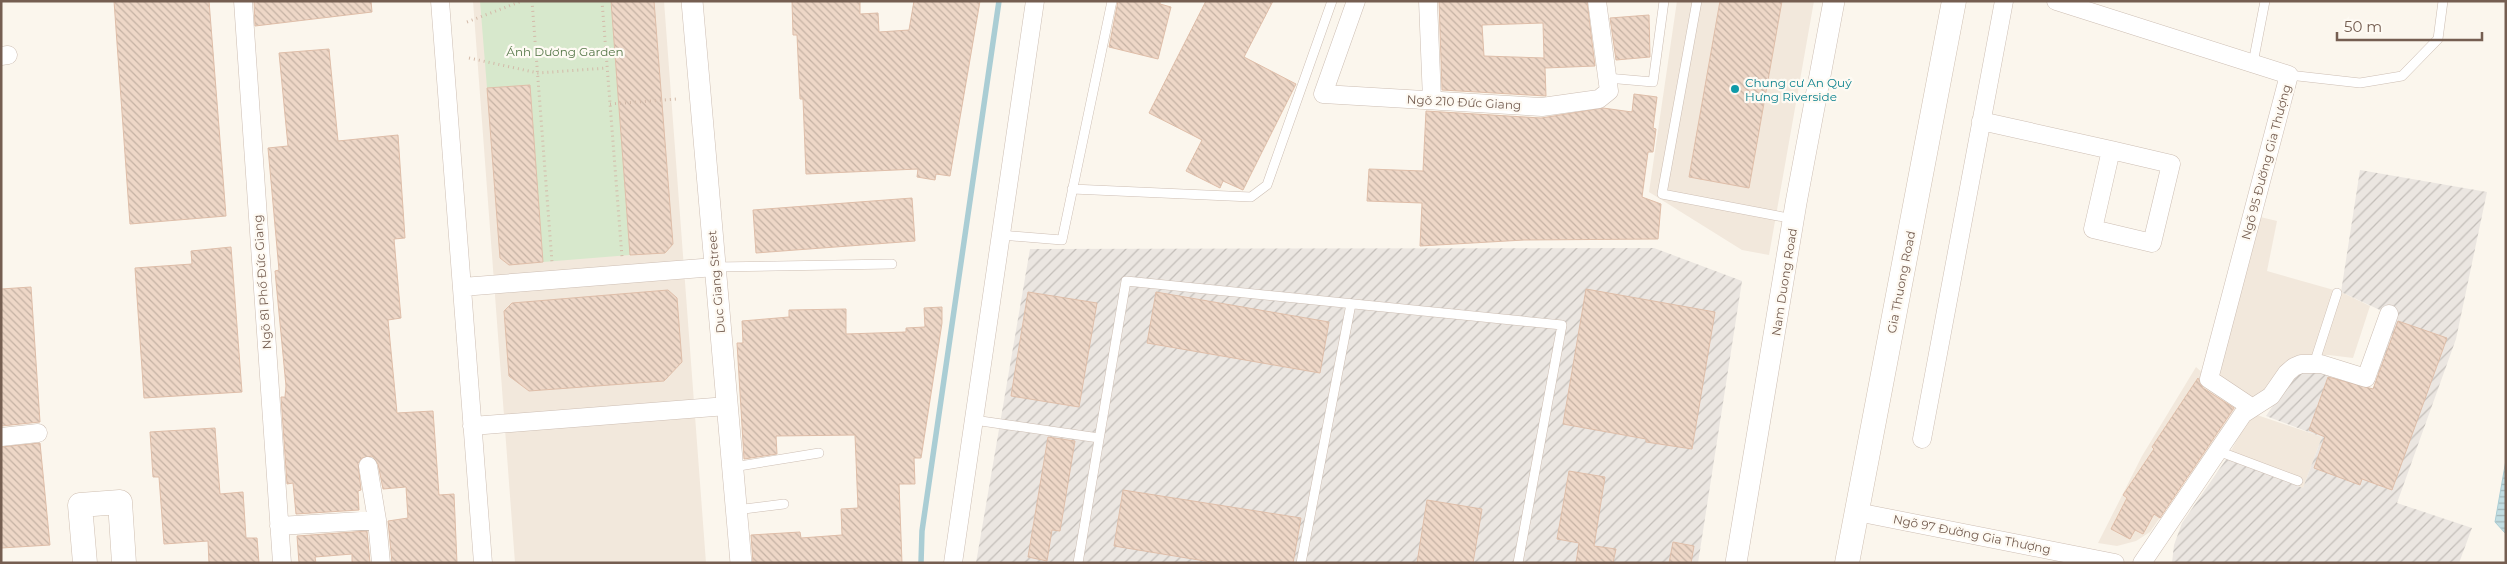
<svg xmlns="http://www.w3.org/2000/svg" width="2507" height="564" font-family="Montserrat,sans-serif">
<defs>
<pattern id="industrial-furrows" width="10" height="10" patternUnits="userSpaceOnUse" patternTransform="scale(1.25)"><rect width="10" height="10" fill="#ebe6e1"/><path d="M-1 1l2-2M0 10L10 0M9 11l2-2" fill="none" stroke="#c3beb9"/></pattern>
<pattern id="water-rules" width="6" height="5" patternUnits="userSpaceOnUse" patternTransform="scale(1.25)"><rect width="6" height="5" fill="#c2dee3"/><path d="M0 2.5h6" fill="none" stroke="#a2b7ba"/></pattern>
<pattern id="building-back-hatch" width="6" height="6" patternUnits="userSpaceOnUse" patternTransform="scale(1.25)"><rect width="6" height="6" fill="#eed7c7"/><path d="M-1 5l2 2M0 0l6 6M5-1l2 2" fill="none" stroke="#c5b2a4"/></pattern>
</defs>
<rect width="100%" height="100%" fill="#fbf6ed"/>
<path fill="#f2e8dc" d="M 473,1 L 664,1 L 706,563 L 515,563 Z
M 1677,1 L 1814,1 L 1769,255 L 1742,250 L 1649,192 Z
M 2256,216 L 2277,221 L 2267,271 L 2341,292 L 2370,306 L 2353,358 L 2329,355 L 2297,357 L 2254,414 L 2322,437 L 2303,488 L 2227,458 L 2250,416 L 2211,381 Z
M 2196,367 L 2240,407 L 2193,475 L 2190,474 L 2150,532 L 2136,541 L 2117,546 L 2098,543 L 2142,456 Z"/>
<path fill="url(#industrial-furrows)" d="M 2360,170 L 2487,192 L 2456,339 L 2397,503 L 2472,528 L 2459,563 L 2172,563 L 2174,545 L 2182,523 L 2227,458 L 2303,488 L 2322,437 L 2266,416 L 2290,380 L 2298,374 L 2314,371 L 2373,389 L 2395,317 L 2341,292 Z
M 1654,248 L 1742,281 L 1698,563 L 976,563 L 1030,249 Z"/>
<path fill="#d7e8cc" d="M 480,1 L 611,1 L 630,255 L 543,262 L 530,85 L 487,88 Z"/>
<path fill="url(#water-rules)" stroke="#aacdd4" d="M 2506,460 L 2506,534 L 2495,522 Z"/>
<g fill="none" stroke-linecap="round" stroke-linejoin="round">
<path stroke="#aacdd4" stroke-width="5.5" d="M 921,563 L 922,531 L 999,1"/>
</g>
<path fill="url(#building-back-hatch)" stroke="#dfbea9" fill-rule="evenodd" d="M 114,1 L 209,1 L 226,216 L 130,224 Z
M 254,1 L 371,1 L 372,12 L 255,26 Z
M 611,1 L 654,1 L 673,244 L 665,253 L 630,255 Z
M 792,1 L 860,1 L 860,14 L 878,13 L 879,32 L 909,30 L 914,1 L 980,1 L 950,176 L 936,174 L 935,180 L 917,177 L 918,169 L 806,174 L 803,99 L 800,99 L 797,35 L 793,35 Z
M 1118,1 L 1160,1 L 1160,4 L 1171,7 L 1158,59 L 1109,47 Z
M 1206,1 L 1273,1 L 1244,57 L 1296,84 L 1243,190 L 1223,181 L 1220,188 L 1186,171 L 1202,140 L 1149,113 Z
M 1439,1 L 1587,1 L 1595,66 L 1545,68 L 1546,96 L 1442,90 ZM 1543,23 L 1544,58 L 1484,56 L 1482,25 Z
M 1720,1 L 1782,1 L 1749,188 L 1689,177 Z
M 1649,15 L 1650,57 L 1616,60 L 1610,18 Z
M 329,49 L 338,141 L 398,135 L 405,238 L 394,239 L 401,318 L 388,320 L 397,413 L 433,411 L 439,495 L 454,494 L 457,563 L 392,563 L 388,521 L 408,518 L 406,487 L 383,489 L 378,464 L 372,456 L 362,458 L 358,463 L 361,490 L 358,491 L 359,510 L 296,514 L 293,483 L 287,484 L 281,397 L 285,397 L 286,386 L 275,271 L 279,270 L 268,148 L 288,146 L 279,53 Z
M 530,85 L 543,262 L 509,265 L 500,258 L 487,88 Z
M 1634,94 L 1657,97 L 1653,128 L 1656,129 L 1653,152 L 1648,152 L 1642,197 L 1661,204 L 1658,239 L 1524,240 L 1420,246 L 1422,203 L 1367,201 L 1369,169 L 1423,171 L 1426,111 L 1541,118 L 1603,108 L 1632,112 Z
M 912,198 L 915,241 L 756,253 L 753,210 Z
M 231,247 L 242,392 L 144,398 L 135,268 L 192,264 L 191,251 Z
M 31,287 L 40,422 L 1,426 L 1,289 Z
M 1586,289 L 1715,312 L 1692,449 L 1646,442 L 1646,439 L 1563,424 Z
M 668,290 L 677,298 L 682,362 L 664,381 L 529,391 L 509,376 L 504,311 L 512,303 Z
M 1028,292 L 1097,303 L 1079,407 L 1011,396 Z
M 1156,292 L 1329,322 L 1320,373 L 1147,343 Z
M 942,307 L 942,323 L 921,458 L 914,458 L 915,484 L 899,484 L 902,563 L 753,563 L 751,535 L 800,532 L 801,538 L 842,535 L 841,509 L 858,508 L 855,435 L 776,436 L 777,454 L 744,459 L 737,343 L 743,343 L 742,321 L 789,317 L 789,310 L 846,309 L 846,334 L 906,332 L 906,328 L 925,327 L 924,308 Z
M 2398,321 L 2447,338 L 2392,490 L 2362,479 L 2360,485 L 2314,468 L 2325,437 L 2309,430 L 2328,377 L 2373,389 Z
M 2198,378 L 2203,388 L 2234,408 L 2160,518 L 2154,514 L 2143,534 L 2135,530 L 2130,539 L 2111,529 L 2127,498 L 2123,495 L 2154,449 L 2152,447 Z
M 215,428 L 220,494 L 243,492 L 246,538 L 257,538 L 259,563 L 209,563 L 208,541 L 164,544 L 159,477 L 153,477 L 150,432 Z
M 1048,437 L 1075,441 L 1060,531 L 1052,530 L 1047,561 L 1028,557 Z
M 40,443 L 50,545 L 1,548 L 1,447 Z
M 1569,471 L 1605,477 L 1594,546 L 1616,549 L 1613,563 L 1576,563 L 1579,543 L 1557,539 Z
M 1123,490 L 1301,518 L 1293,563 L 1217,563 L 1114,546 Z
M 1427,500 L 1482,509 L 1473,563 L 1417,563 Z
M 367,531 L 370,563 L 352,563 L 352,554 L 315,557 L 316,563 L 299,563 L 297,536 Z
M 1673,542 L 1694,546 L 1691,563 L 1669,563 Z"/>
<g fill="none" stroke-linecap="round" stroke-linejoin="round">
<defs>
<path id="service" d="M 1697,1 L 1662,194 L 1794,219
M 2253,63 L 2265,1
M 2289,75 L 2360,83 L 2402,76 L 2438,39 L 2443,1
M 1607,78 L 1653,82 L 1664,1
M 1072,189 L 1251,197 L 1267,185 L 1332,1
M 1001,235 L 1062,240 L 1112,1
M 715,267 L 892,264
M 2314,364 L 2337,293
M 974,420 L 1099,438
M 2218,451 L 2298,481
M 733,467 L 819,453
M 736,510 L 784,504
M 1078,563 L 1126,281 L 1562,325 L 1518,563
M 1301,563 L 1351,304"/>
<path id="minor" d="M 243,1 L 282,563
M 440,1 L 483,563
M 1356,1 L 1323,94 L 1542,107 L 1599,99 L 1609,91 L 1597,1
M 1428,1 L 1432,100
M 2056,1 L 2289,75 L 2209,379 L 2251,407
M 1,56 L 8,55
M 1981,121 L 2111,150 L 2093,229 L 2152,243 L 2171,164 L 2111,150
M 462,287 L 715,267
M 472,426 L 727,406
M 1,437 L 38,433
M 1922,439 L 2004,1
M 368,466 L 377,520 L 381,563
M 1857,512 L 2115,563
M 279,526 L 377,520
M 953,563 L 1035,1
M 2142,563 L 2243,414 L 2271,396 L 2287,373 L 2294,367 L 2301,364 L 2321,364 L 2366,378 L 2389,314"/>
<path id="tertiary" d="M 692,1 L 741,563
M 1736,563 L 1796,203 L 1834,1"/>
<path id="secondary" d="M 85,563 L 80,505 L 120,502 L 124,563
M 1847,563 L 1954,1"/>
</defs>
<use href="#service" stroke="#cdbeb3" stroke-width="10"/>
<use href="#minor" stroke="#cdbeb3" stroke-width="19"/>
<use href="#tertiary" stroke="#cdbeb3" stroke-width="22"/>
<use href="#secondary" stroke="#cfbfb1" stroke-width="25"/>
<path stroke="#d3baa9" stroke-width="3" stroke-dasharray="1 4" stroke-linecap="butt" d="M 532,1 L 552,262
M 602,1 L 622,257
M 467,22 L 522,1
M 469,58 L 538,73 L 607,68
M 610,104 L 677,99"/>
<use href="#service" stroke="#fff" stroke-width="9"/>
<use href="#minor" stroke="#fff" stroke-width="18"/>
<use href="#tertiary" stroke="#fff" stroke-width="21"/>
<use href="#secondary" stroke="#fff" stroke-width="24"/>
</g>
<circle fill="#0f9aa8" stroke="#fefaf3" stroke-width="2" cx="1735" cy="89" r="5"/>
<g text-anchor="middle" dominant-baseline="central" stroke-width="4.5" stroke-linejoin="round" paint-order="stroke">
<g font-size="12" fill="#57784a" stroke="#fefaf3">
<text x="565" y="51">Ánh Dương Garden</text>
</g>
<g font-size="12" fill="#0d838f" stroke="#fefaf3" text-anchor="start">
<text x="1745" y="82">Chung cư An Quý<tspan x="1745" dy="14">Hưng Riverside</tspan></text>
</g>
<g font-size="12" fill="#755e51" stroke="#fefaf3">
<text transform="translate(1464 102) rotate(3)">Ngõ 210 Đức Giang</text>
<text transform="translate(2266 162) rotate(-75)">Ngõ 95 Đường Gia Thượng</text>
<text transform="translate(262 282) rotate(-94)">Ngõ 81 Phố Đức Giang</text>
<text transform="translate(716 282) rotate(-95)">Duc Giang Street</text>
<text transform="translate(1784 282) rotate(-81)">Nam Duong Road</text>
<text transform="translate(1901 282) rotate(-79)">Gia Thuong Road</text>
<text transform="translate(1972 534) rotate(11)">Ngõ 97 Đường Gia Thượng</text>
</g>
</g>
<rect width="2507" height="564" fill="none" stroke="#755e51" stroke-width="5"/>
<path d="M2337 32v8h145v-8" fill="none" stroke="#755e51" stroke-width="2.5"/>
<text x="2344" y="32" font-size="15" fill="#755e51" stroke="#fefaf3" stroke-width="4" paint-order="stroke">50 m</text>
</svg>
